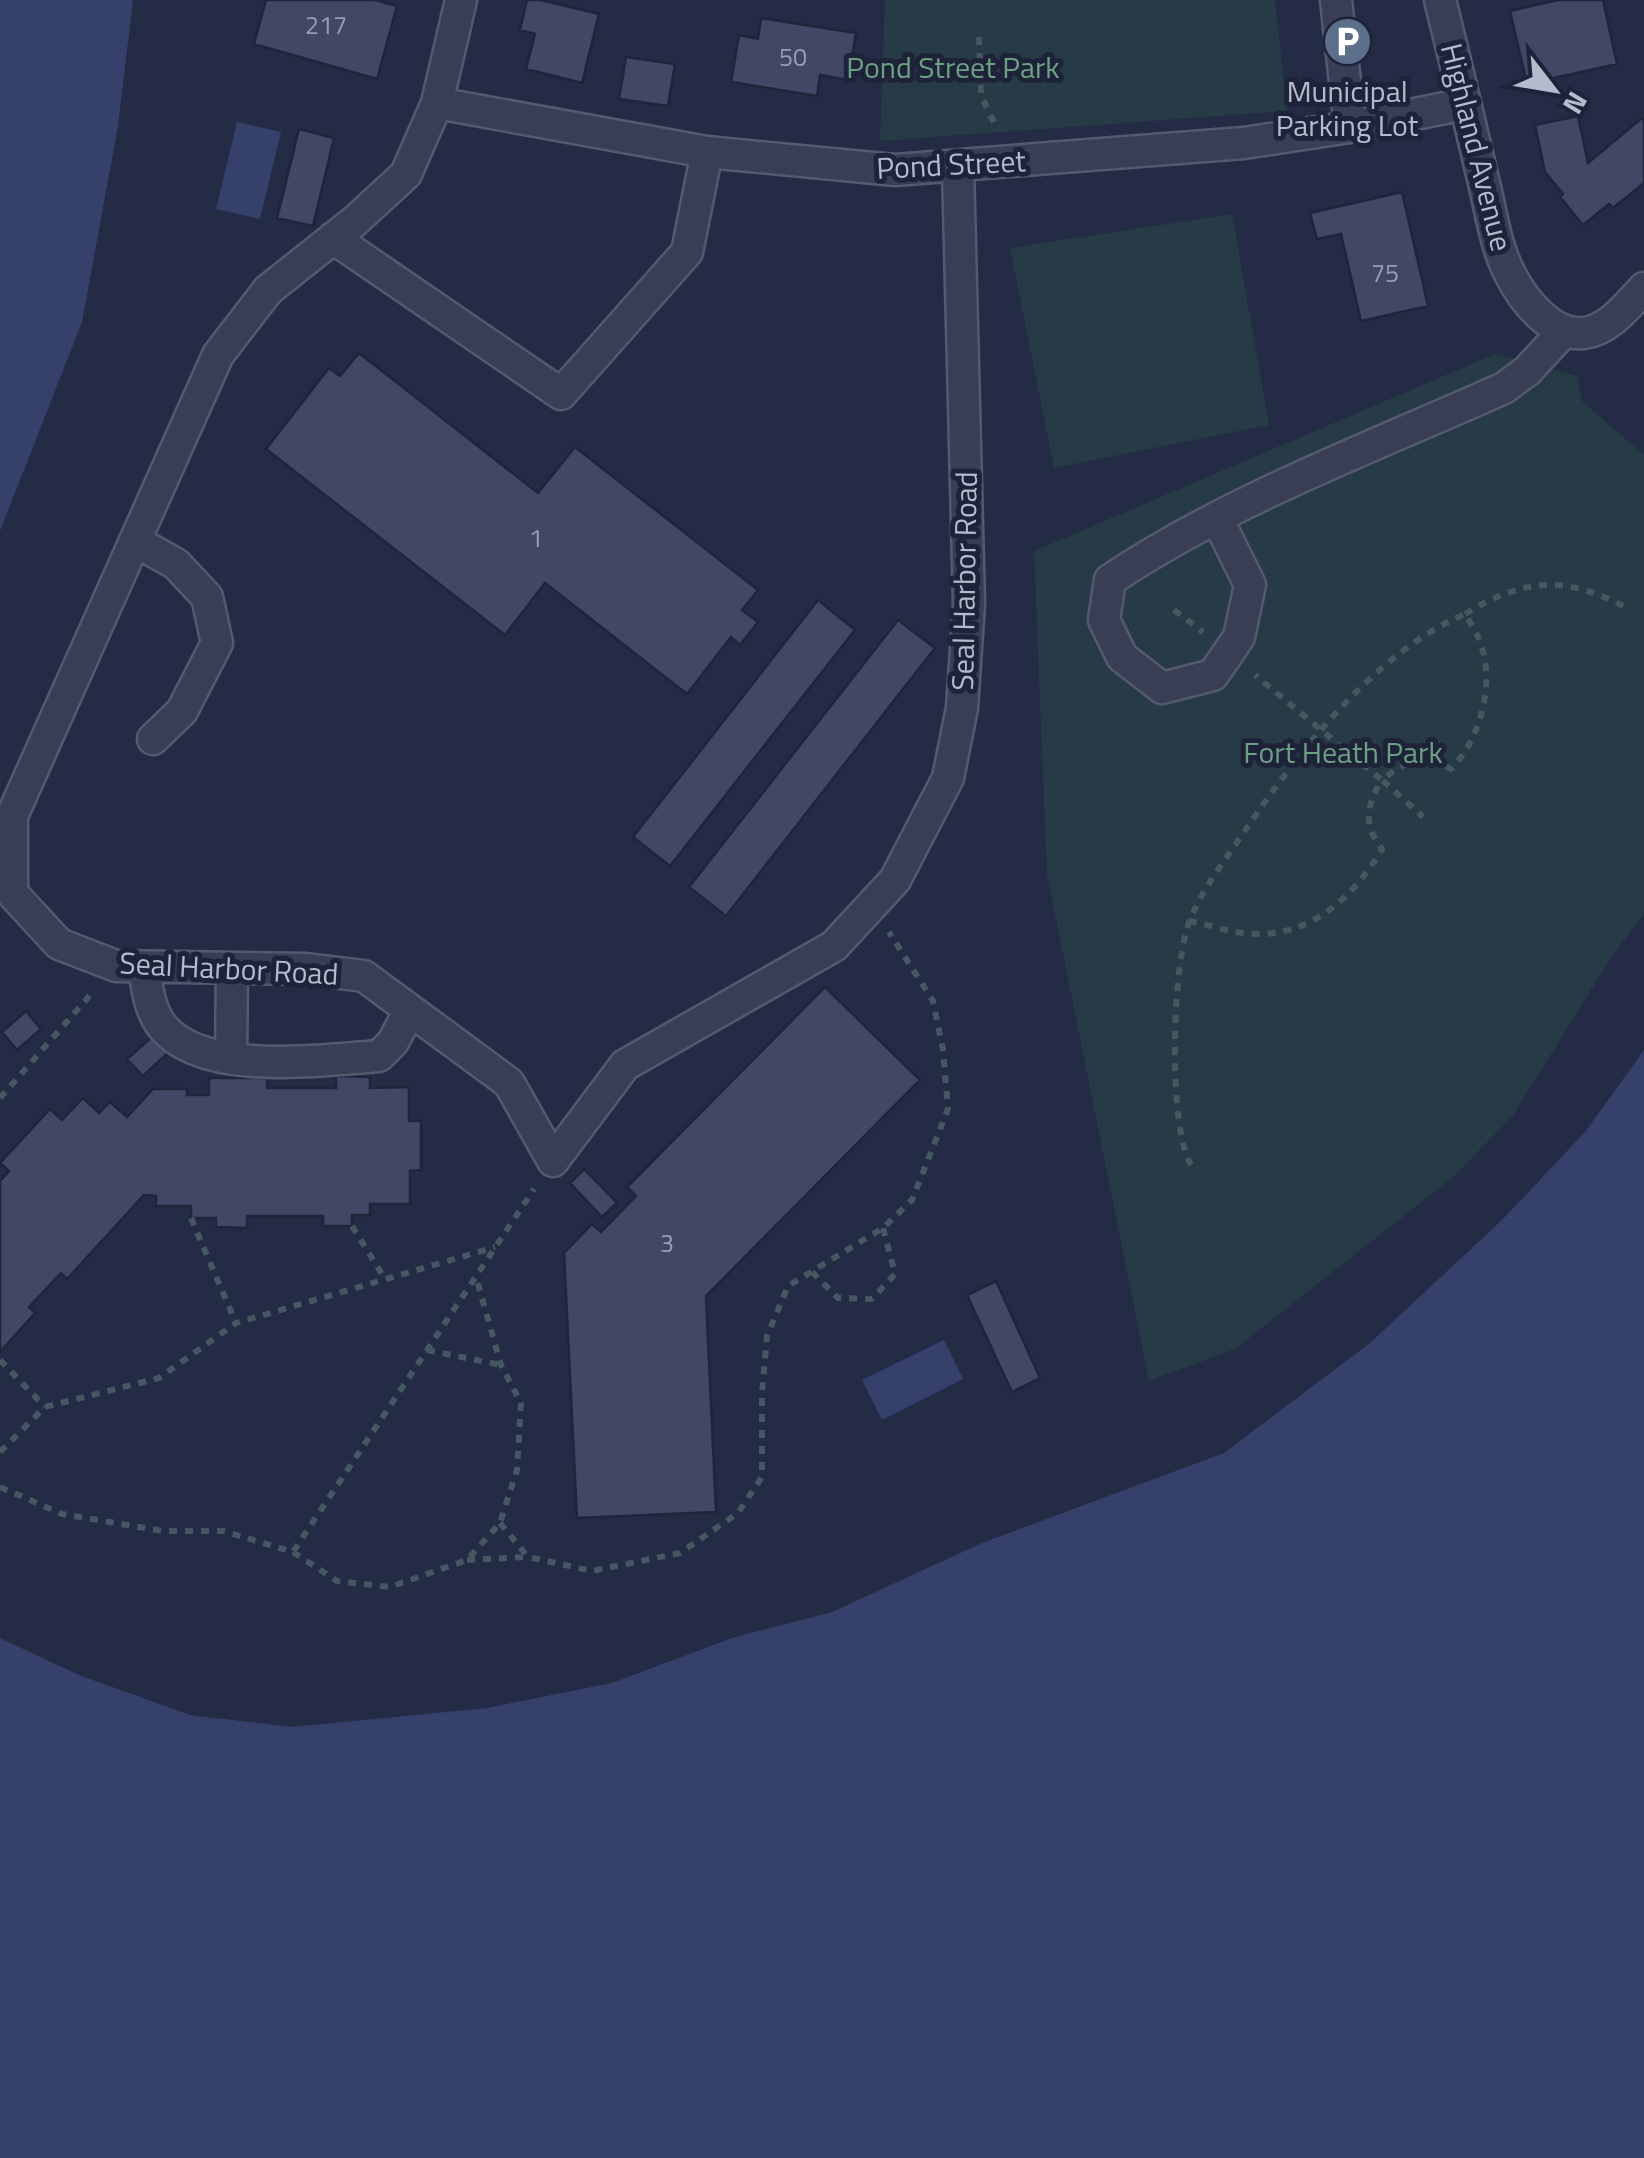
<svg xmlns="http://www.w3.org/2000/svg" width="1644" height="2158" font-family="'Titillium Web',sans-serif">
<rect width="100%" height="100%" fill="#242b44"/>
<path fill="#263b45" d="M 885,0 L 1275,0 L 1287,111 L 880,141 Z
M 1232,214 L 1269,425 L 1054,468 L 1010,248 Z
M 1495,354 L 1577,376 L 1582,401 L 1644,455 L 1644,914 L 1612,956 L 1512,1117 L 1452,1178 L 1235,1349 L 1149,1381 L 1047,874 L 1034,551 Z"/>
<path fill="#35406b" d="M 0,0 L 133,0 L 118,126 L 82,322 L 0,531 Z
M 237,122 L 281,132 L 260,219 L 216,209 Z
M 1644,1050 L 1644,2158 L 0,2158 L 0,1638 L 79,1675 L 190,1715 L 292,1727 L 487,1708 L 612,1683 L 735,1637 L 832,1612 L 982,1543 L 1224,1453 L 1370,1343 L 1502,1220 L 1585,1132 Z
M 944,1340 L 963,1379 L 882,1420 L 862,1380 Z"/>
<path fill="#404865" stroke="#20253b" stroke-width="2.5" d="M 266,0 L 375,0 L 397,6 L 377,79 L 254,44 Z
M 527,0 L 541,0 L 599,14 L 582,83 L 526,69 L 535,34 L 520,30 Z
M 1558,0 L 1603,0 L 1617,64 L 1527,84 L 1510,11 Z
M 761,18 L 856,33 L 848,80 L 820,75 L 817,96 L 731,82 L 739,35 L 758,39 Z
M 626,57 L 675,64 L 668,106 L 619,99 Z
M 1578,116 L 1588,163 L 1642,118 L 1644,120 L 1644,183 L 1613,208 L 1609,204 L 1583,225 L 1560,197 L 1563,194 L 1545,172 L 1535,125 Z
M 299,129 L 334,138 L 313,226 L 277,218 Z
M 1402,192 L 1428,306 L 1361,321 L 1341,234 L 1317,239 L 1310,213 Z
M 359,353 L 538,493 L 575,447 L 758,590 L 742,610 L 758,622 L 740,645 L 731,637 L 687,694 L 545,583 L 505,635 L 266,449 L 329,368 L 340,376 Z
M 818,600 L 855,630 L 670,866 L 633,837 Z
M 898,620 L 935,648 L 726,916 L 689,887 Z
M 825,987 L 920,1080 L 706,1296 L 716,1512 L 577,1518 L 564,1253 L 592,1224 L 601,1232 L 636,1196 L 627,1187 Z
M 26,1011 L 41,1029 L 17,1050 L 2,1032 Z
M 154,1035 L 169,1052 L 143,1076 L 127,1059 Z
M 336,1076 L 370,1077 L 370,1088 L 409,1087 L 409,1121 L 421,1121 L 421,1170 L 410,1171 L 410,1204 L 370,1204 L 370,1215 L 352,1215 L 352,1226 L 323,1226 L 323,1216 L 247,1216 L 247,1228 L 216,1227 L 216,1218 L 191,1218 L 191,1206 L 156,1206 L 156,1196 L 144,1195 L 67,1279 L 61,1273 L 29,1307 L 35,1313 L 0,1352 L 0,1181 L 9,1171 L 0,1163 L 50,1109 L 62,1120 L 83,1098 L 99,1113 L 110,1102 L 127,1117 L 153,1089 L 187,1089 L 187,1095 L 209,1095 L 209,1078 L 267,1078 L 267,1088 L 336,1088 Z
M 584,1169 L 617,1203 L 602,1217 L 570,1183 Z
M 996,1281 L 1040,1378 L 1012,1392 L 967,1295 Z"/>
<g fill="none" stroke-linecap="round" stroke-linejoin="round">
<defs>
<path id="minor" d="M 461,0 L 437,103 L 406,174 L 355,221 L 268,290 L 218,355 L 12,816 L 12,893 L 59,944 L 116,966 L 306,969 L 364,976 L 509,1083 L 553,1161 L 625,1065 L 834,946 L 895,880 L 948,778 L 962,708 L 969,604 L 958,167
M 1336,0 L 1350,127
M 1440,0 C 1455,60 1469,119 1483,179 C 1491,210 1495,246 1510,274 C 1523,300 1552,337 1584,333 C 1609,330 1628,305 1644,288
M 437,103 L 707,152 L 895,170 L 1244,143 L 1350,127 L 1465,104
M 333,238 L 561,394 L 687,252 L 707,152
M 1217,518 L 1250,585 L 1239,637 L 1213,675 L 1162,688 L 1122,657 L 1104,620 L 1110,580 C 1227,501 1375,446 1504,388 L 1527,371 L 1564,331
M 135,541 L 176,564 L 207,597 L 217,643 L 182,711 L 153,739
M 144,967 C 147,987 149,1009 162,1026 C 203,1077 321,1060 379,1056 L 393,1042 L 410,1010
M 231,1058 L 232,968"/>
</defs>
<use href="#minor" stroke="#54596e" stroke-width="35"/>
<path stroke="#455861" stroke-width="6" stroke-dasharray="8 8" stroke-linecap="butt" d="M 979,37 L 981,95 L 997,129
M 1174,610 L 1203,632
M 1465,614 C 1524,578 1566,575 1627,608
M 1189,921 C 1207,924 1225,931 1243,933 C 1306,941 1352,900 1382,849 C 1363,825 1366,805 1382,780 L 1423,817
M 0,1098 L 92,993
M 1191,1165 C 1167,1124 1172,960 1191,917 C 1205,886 1225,860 1244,832 C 1298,753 1374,653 1465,614 C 1470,623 1477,632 1480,642 C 1496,682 1480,740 1451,769 C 1424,753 1405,761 1382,780 C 1339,745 1297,710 1255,675
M 191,1218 L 236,1323
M 352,1226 L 385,1279
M 812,1272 L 838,1298 L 872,1299 L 895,1274 L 883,1228
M 427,1350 L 501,1365
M 0,1360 L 45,1407
M 0,1452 L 45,1407 L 159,1378 L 236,1323 L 495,1247
M 0,1487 L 62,1514 L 163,1531 L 223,1531 L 293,1552 L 534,1189
M 500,1523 L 528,1557 L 592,1571 L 680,1553 L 738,1513 L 762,1477 L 762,1393 L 767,1336 L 788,1286 L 883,1228 L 912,1200 L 948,1109 L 943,1050 L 933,1001 L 889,932
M 293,1552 L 337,1581 L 390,1587 L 467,1560 L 500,1523 L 517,1470 L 521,1403 L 501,1365 L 476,1277
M 467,1560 L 527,1557"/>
<use href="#minor" stroke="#393e54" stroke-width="30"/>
</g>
<defs>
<symbol id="parking-disc" viewBox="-11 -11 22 22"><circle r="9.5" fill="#5c6f8a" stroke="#1e2339"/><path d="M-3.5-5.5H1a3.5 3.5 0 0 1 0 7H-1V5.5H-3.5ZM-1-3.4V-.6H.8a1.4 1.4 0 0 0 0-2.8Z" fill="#fff"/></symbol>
</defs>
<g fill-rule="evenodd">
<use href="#parking-disc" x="1320" y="14" width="55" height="55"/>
</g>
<g text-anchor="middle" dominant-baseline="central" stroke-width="10" stroke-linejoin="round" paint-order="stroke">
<g font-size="25" fill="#989eb3">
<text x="326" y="25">217</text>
<text x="793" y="57">50</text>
<text x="1385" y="273">75</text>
<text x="536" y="538">1</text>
<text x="667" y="1243">3</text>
</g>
<g font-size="30" fill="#6ba083" stroke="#1e2339">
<text x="953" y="67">Pond Street Park</text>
<text x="1343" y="752">Fort Heath Park</text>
</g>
<g font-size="30" fill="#b6bacd" stroke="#1e2339">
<text x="1347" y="91">Municipal<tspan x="1347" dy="34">Parking Lot</tspan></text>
</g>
<g font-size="30" fill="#b6bacd" stroke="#1e2339">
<text transform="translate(1477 147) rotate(76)">Highland Avenue</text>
<text transform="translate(951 164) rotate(-3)">Pond Street</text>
<text transform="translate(964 581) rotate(-89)">Seal Harbor Road</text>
<text transform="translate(229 968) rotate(3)">Seal Harbor Road</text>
</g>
</g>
<g transform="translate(1554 90) rotate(121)" stroke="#1e2339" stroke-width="8" paint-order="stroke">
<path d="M0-8L18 38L0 25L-18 38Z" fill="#b6bacd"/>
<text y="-15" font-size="28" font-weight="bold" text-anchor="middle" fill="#b6bacd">N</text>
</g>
</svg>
